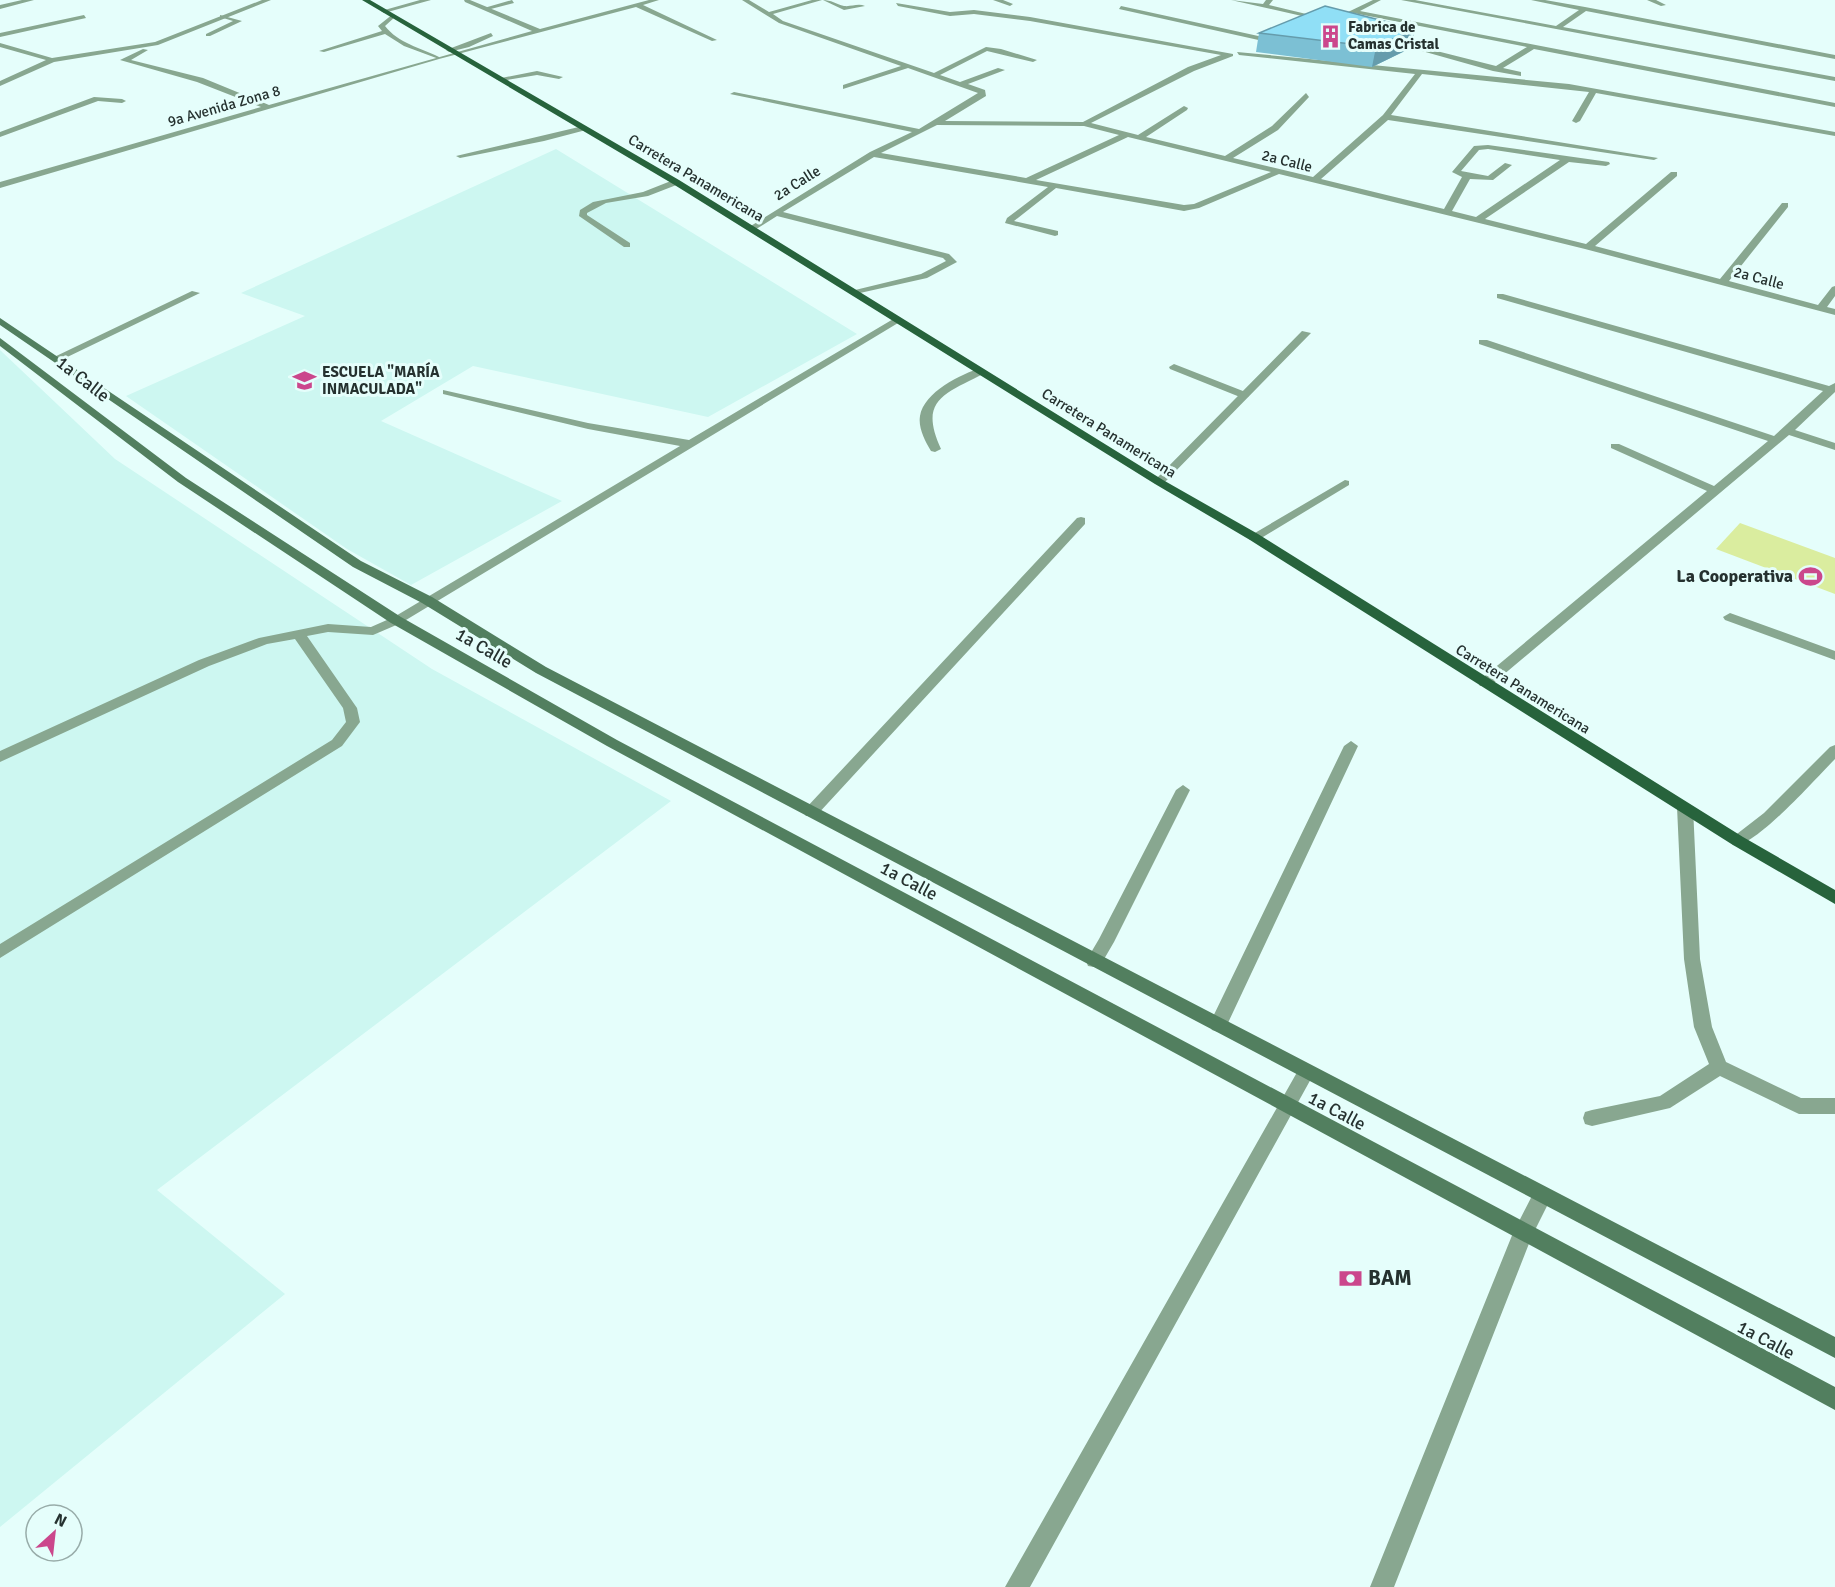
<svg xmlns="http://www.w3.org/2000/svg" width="1835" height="1587" font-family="Signika,sans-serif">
<rect width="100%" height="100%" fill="#e5fefb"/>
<path fill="#cdf7f1" d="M 556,149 L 857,334 L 708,417 L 473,366 L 381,421 L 562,501 L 411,585 L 347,549 L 126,396 L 305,316 L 241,293 Z
M 0,350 L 115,459 L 432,669 L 671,801 L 157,1190 L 285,1294 L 0,1527 Z"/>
<path fill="#daed9f" d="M 1740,523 L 1835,558 L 1835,594 L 1716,549 Z"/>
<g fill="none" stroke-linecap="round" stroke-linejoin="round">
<path fill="#88a790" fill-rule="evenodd" d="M 420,0 L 431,0 L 384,13 L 381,11 Z
M 512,0 L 514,3 L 487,10 L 484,8 Z
M 393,14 L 396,16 L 385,26 C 398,43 421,48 439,57 L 439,59 L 404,46 L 385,34 L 324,52 L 319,51 L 382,31 L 378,26 Z
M 220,15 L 242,21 L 210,36 L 206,36 L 206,34 L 233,21 L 220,17 Z
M 491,33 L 493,36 L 469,47 L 449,52 L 446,50 Z
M 537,71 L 563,77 L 559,79 L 537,75 L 500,81 L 496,79 Z
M 583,126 L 587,128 L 586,130 L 544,141 L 460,158 L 456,156 Z
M 676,179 L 680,182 L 679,184 L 648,196 L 606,203 L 587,213 L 587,215 L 630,243 L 630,247 L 624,247 L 579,216 L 580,210 L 593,202 L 643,192 Z
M 1174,364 L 1248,393 L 1249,395 L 1248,397 L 1240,397 L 1170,369 L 1169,367 Z
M 981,368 L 986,371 L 985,373 C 945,394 918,399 941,449 L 935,452 L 931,451 C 925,441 918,428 920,416 C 924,392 961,374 981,368 Z
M 1345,480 L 1349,481 L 1349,485 L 1258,540 L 1250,540 L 1248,537 Z
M 1730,613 L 1835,651 L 1835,660 L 1725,620 L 1723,617 Z
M 396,616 L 401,617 L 403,620 L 401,623 L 373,635 L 328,632 L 307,636 L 357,708 L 360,722 L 342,746 L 0,958 L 0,944 L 332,740 L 346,722 L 343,708 L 295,639 L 267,644 L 209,666 L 0,762 L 0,751 L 199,660 L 259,638 L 328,624 L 371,627 Z
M 1835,745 L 1835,759 C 1819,775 1752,851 1733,845 L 1730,841 L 1733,837 L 1764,813 L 1830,747 Z
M 1183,785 L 1190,790 L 1114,942 L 1100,966 L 1094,967 L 1088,966 L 1086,961 L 1099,939 L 1176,790 Z
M 1685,802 L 1693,807 L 1700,959 L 1712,1027 L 1726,1062 L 1801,1098 L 1835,1098 L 1835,1114 L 1799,1114 L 1720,1076 L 1670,1108 L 1592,1126 L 1585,1124 L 1583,1118 L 1585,1112 L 1592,1110 L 1660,1096 L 1709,1064 L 1694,1027 L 1684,959 L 1677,807 Z"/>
<path fill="#88a790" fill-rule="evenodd" d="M 22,0 L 34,0 L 0,9 L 0,5 Z
M 262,0 L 271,0 L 158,45 L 54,62 L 0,86 L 0,81 L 46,60 L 0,47 L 0,43 L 52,58 L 155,42 Z
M 464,0 L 470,0 L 540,29 L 649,0 L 659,0 L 643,5 L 717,40 L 712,41 L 636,7 L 439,59 L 0,188 L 0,182 L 261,107 L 197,82 L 120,60 L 143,49 L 148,50 L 131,60 L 203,78 L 269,105 L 532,31 L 465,2 Z
M 742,0 L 749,0 L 769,12 L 812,0 L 822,0 L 773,14 L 783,21 L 934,73 L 986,47 L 1001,49 L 1037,60 L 1033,62 L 987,51 L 940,75 L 960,82 L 998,68 L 1005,70 L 968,84 L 985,90 L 986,96 L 945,121 L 1083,122 L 1188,67 L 1221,55 L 1030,21 L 974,14 L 950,16 L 898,6 L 896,3 L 950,12 L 974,10 L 1030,17 L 1233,54 L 1233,56 L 1194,71 L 1091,123 L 1138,135 L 1184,106 L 1188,108 L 1187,110 L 1146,137 L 1225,156 L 1272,126 L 1306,93 L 1309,97 L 1278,130 L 1233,158 L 1313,177 L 1383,115 L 1415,74 L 1239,55 L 1237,52 L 1569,84 L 1835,132 L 1835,136 L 1596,93 L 1580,121 L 1576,123 L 1572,121 L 1589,92 L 1422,74 L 1391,115 L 1658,158 L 1654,160 L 1388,120 L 1321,179 L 1444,209 L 1462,177 L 1452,172 L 1474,146 L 1488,145 L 1609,162 L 1610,164 L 1606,166 L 1569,162 L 1485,219 L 1586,244 L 1671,172 L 1677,172 L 1677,176 L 1595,246 L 1720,279 L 1782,203 L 1788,203 L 1788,207 L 1729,281 L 1818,305 L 1832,287 L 1835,286 L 1835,296 L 1827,307 L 1835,309 L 1835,315 L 1585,249 L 1279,174 L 1199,208 L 1184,211 L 1056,188 L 1014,221 L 1058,231 L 1058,235 L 1055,236 L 1005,223 L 1007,218 L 1048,187 L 874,157 L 783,212 L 949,254 L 957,262 L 927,278 L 851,295 L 851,291 L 921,274 L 946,261 L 943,258 L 777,216 L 753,231 L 746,229 L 870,152 L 912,132 L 730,94 L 734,92 L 919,129 L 978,93 L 908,68 L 843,89 L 843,85 L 901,66 L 779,23 ZM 937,125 L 1084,126 L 1119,135 L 1026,178 L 881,153 ZM 1128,137 L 1271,172 L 1194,204 L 1184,205 L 1036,180 ZM 1488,149 L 1560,160 L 1476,217 L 1452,211 L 1470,179 L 1493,180 L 1512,165 L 1505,163 L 1488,176 L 1461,171 L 1479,150 Z
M 823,0 C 831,0 836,4 844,6 C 851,7 858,3 865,6 L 844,10 Z
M 993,0 L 1003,0 L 1013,4 L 1010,6 Z
M 1231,0 L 1263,4 L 1266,0 L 1273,0 L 1269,5 L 1327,19 L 1324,21 Z
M 1373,0 L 1381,0 L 1360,11 L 1835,103 L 1835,107 L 1534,49 L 1503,68 L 1521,72 L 1521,76 L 1493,71 L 1390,42 L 1393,40 L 1496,66 L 1527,47 L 1348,12 Z
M 1401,0 L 1415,0 L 1556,26 L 1579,10 L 1531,0 L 1545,0 L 1585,7 L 1835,55 L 1835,59 L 1586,11 L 1563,27 L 1835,77 L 1835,81 Z
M 1647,0 L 1656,0 L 1666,5 L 1661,6 Z
M 1121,6 L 1272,39 L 1275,41 L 1272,43 L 1119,9 Z
M 84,15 L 86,18 L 0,37 L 0,33 Z
M 94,97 L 122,99 L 126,101 L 122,103 L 98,101 L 0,137 L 0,132 Z
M 192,291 L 200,293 L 59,361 L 50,359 Z
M 1497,294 L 1503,294 L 1829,386 L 1835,383 L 1835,392 L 1795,430 L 1835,443 L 1835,450 L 1789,435 L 1490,686 L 1480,686 L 1478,683 L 1480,680 L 1707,491 L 1611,448 L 1611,444 L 1619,444 L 1714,486 L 1768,441 L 1479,344 L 1479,340 L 1487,340 L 1774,436 L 1823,391 L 1497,298 Z
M 895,318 L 903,320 L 401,623 L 396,624 L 389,620 L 680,446 L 588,429 L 443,394 L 443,390 L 588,423 L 689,440 Z
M 1302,331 L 1311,333 L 1163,484 L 1155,484 L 1155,480 Z
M 1081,517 L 1085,518 L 1085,524 L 816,816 L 806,816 L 803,812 L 806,808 L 1077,518 Z
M 1351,741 L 1358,746 L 1227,1025 L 1224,1030 L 1218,1032 L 1212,1030 L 1209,1025 L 1344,746 Z
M 1306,1065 L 1312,1067 L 1315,1072 L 1312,1077 L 1030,1587 L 1005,1587 L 1300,1067 Z
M 1542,1187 L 1549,1190 L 1552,1196 L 1532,1236 L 1394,1587 L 1370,1587 L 1513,1233 L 1535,1190 Z"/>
<path fill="#527f5f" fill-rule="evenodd" d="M 0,318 L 361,561 L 432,597 L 546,667 L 1835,1337 L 1835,1358 L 536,673 L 422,603 L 353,567 L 0,325 Z
M 0,338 L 186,478 L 401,617 L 617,740 L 1835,1387 L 1835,1410 L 607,746 L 391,623 L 178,482 L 0,346 Z"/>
<path fill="#27633c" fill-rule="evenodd" d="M 362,0 L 370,0 L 679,180 L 1163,480 L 1258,534 L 1743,837 L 1835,890 L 1835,904 L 1733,845 L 1250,540 L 1155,484 L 673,184 Z"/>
</g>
<path fill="#7cc0d4" d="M 1415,29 L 1411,48 L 1372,67 L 1256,52 L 1259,33 Z"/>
<path fill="#659cac" d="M 1415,29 L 1411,48 L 1372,67 L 1376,47 Z"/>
<path fill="#90dff6" stroke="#659cac" stroke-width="1.5" d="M 1325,6 L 1415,29 L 1376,47 L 1259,33 Z"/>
<defs>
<symbol id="building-bare" viewBox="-9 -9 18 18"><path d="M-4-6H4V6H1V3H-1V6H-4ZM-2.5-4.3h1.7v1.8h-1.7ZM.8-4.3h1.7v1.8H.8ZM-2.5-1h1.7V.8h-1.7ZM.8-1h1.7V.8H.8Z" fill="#cb478c" stroke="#e5fefb" stroke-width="2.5" paint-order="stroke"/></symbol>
<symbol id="school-bare" viewBox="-9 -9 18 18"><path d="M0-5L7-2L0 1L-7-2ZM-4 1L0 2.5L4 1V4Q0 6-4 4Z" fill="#cb478c" stroke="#e5fefb" stroke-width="2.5" paint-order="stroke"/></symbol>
<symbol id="stadium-bare" viewBox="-9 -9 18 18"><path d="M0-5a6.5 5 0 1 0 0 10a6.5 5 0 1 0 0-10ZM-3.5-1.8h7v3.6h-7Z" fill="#cb478c" stroke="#e5fefb" stroke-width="2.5" paint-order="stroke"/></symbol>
<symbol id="bank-bare" viewBox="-9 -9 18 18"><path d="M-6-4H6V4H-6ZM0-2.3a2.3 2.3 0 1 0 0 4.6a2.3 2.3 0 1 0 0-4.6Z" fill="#cb478c" stroke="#e5fefb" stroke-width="2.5" paint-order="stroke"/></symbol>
</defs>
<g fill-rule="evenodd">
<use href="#building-bare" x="1314" y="20" width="33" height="33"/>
<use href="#school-bare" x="288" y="364" width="33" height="33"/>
<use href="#stadium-bare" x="1794" y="560" width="33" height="33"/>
<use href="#bank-bare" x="1334" y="1262" width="33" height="33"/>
</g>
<g text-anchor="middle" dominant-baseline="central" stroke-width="6" stroke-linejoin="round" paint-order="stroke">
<g font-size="15" font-weight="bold" fill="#25312f" stroke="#e5fefb" text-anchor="start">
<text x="1348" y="27">Fabrica de<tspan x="1348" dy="17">Camas Cristal</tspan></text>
<text x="322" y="372">ESCUELA "MARÍA<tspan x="322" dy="17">INMACULADA"</tspan></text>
</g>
<g font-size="15" fill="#25312f" stroke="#e5fefb">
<text transform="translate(224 106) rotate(-16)">9a Avenida Zona 8</text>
<text transform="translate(1287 161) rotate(14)">2a Calle</text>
<text transform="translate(696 178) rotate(31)">Carretera Panamericana</text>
<text transform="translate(797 183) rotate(-32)">2a Calle</text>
<text transform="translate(1759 278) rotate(15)">2a Calle</text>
<text transform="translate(1109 433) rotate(32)">Carretera Panamericana</text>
<text transform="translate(1523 689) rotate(32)">Carretera Panamericana</text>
</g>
<g font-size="18" fill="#25312f" stroke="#e5fefb">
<text transform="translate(83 379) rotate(38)">1a Calle</text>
<text transform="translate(484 648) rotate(30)">1a Calle</text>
<text transform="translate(909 881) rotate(28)">1a Calle</text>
<text transform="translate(1337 1111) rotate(28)">1a Calle</text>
<text transform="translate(1766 1340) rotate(28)">1a Calle</text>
</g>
<g font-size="18" font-weight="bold" fill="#25312f" stroke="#e5fefb" text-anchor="end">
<text x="1793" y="576">La Cooperativa</text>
</g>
<g font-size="21" font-weight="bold" fill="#25312f" stroke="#e5fefb" text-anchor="start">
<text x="1368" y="1278">BAM</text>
</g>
</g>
<g transform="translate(54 1533) rotate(27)"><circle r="28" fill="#e5fefb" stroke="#98aca9" stroke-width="1.5"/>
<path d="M0-4.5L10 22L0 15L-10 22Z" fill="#cb478c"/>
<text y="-9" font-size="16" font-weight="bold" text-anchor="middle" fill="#25312f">N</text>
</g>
</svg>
